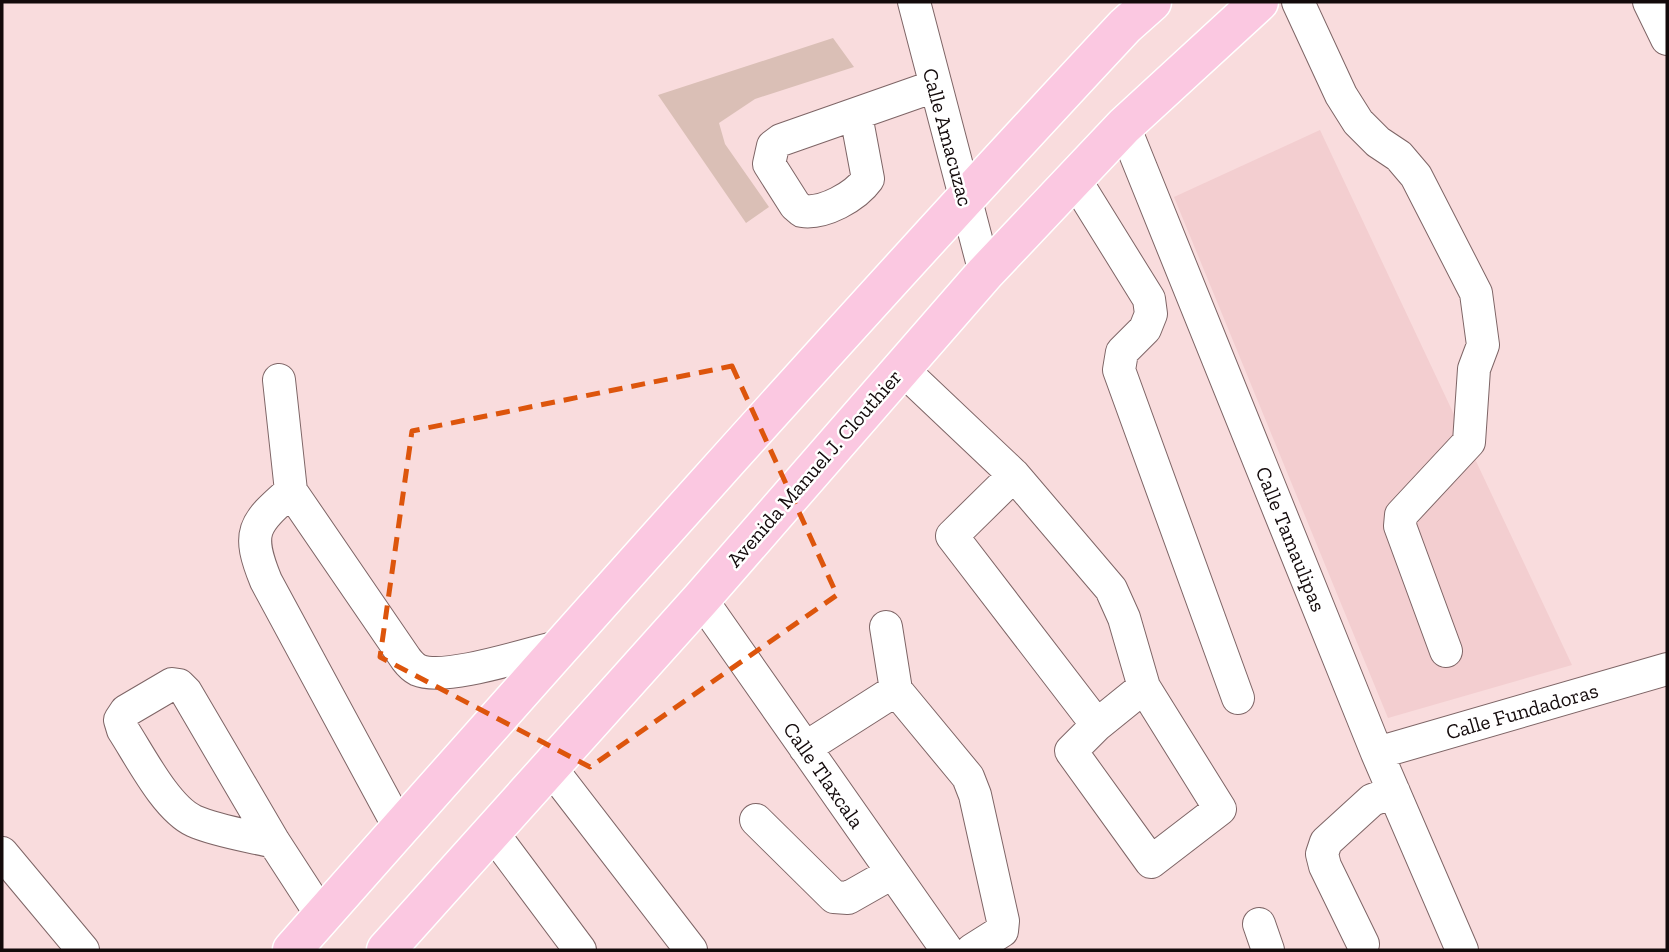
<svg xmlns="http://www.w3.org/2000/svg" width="1669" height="952" font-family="'Zilla Slab',serif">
<rect width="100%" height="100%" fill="#f9dcdd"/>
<path fill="#f3ced0" d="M 1320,130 L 1572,665 L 1388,718 L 1174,197 Z"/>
<path fill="#dabfb6" d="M 833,38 L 854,67 L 755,99 L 719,123 L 725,144 L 769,207 L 746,223 L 658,95 Z"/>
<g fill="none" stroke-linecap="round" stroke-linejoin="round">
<defs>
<path id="minor" d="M 914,2 L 985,273
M 1298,2 L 1341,95 L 1358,122 L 1378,142 L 1399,156 L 1416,176 L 1476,293 L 1483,345 L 1474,369 L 1469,442 L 1401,515 L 1400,526 L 1446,651
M 1649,2 L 1667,39
M 856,115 L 868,179 C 855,197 824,214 802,211 L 795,205 L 769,164 L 773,146 L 781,140 L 935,86
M 1124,126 L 1377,753 L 1462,950
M 1074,178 L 1149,299 L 1151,314 L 1145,329 L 1122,352 L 1119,370 L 1238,698
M 901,368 L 1014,475 L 1111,589 L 1124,618 L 1144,687 L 1220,809 L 1151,862 L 1071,751 L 1097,725 L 1144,687
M 279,380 L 291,491 L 406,659 C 409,663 414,668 418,670 C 445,682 530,653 561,646
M 1014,475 L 952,536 L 1097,725
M 291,491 C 253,524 246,532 266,581 L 400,829
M 701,599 L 947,950
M 886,627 L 896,690 L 968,777 L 975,795 L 1003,921 L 1002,931 L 972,950
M 805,748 L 896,690
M 1377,753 L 1667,669
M 550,767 L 691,950
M 756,820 L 834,897 L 848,898 L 892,873
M 492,832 L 580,950
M 274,842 C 250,836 216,831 194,821 C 166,808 140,756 123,730 L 120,720 L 126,711 L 172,684 L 179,685 L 186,692 L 274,842 L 322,916
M 2,853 L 83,950
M 1259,924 L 1268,950
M 1363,944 L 1325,866 L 1322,854 L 1326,842 L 1372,800 L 1394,792"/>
<path id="major" d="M 292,950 C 567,639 842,329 1125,26 L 1152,2
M 386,950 L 701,599 L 985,273 L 1124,126 L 1259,2"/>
</defs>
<use href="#minor" stroke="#7e6566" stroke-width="34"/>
<use href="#major" stroke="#fff" stroke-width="41"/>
<use href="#minor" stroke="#fff" stroke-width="32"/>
<use href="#major" stroke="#fbc8e1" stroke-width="38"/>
</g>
<path fill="none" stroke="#dd550c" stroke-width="5" stroke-dasharray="14 9" stroke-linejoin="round" d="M 732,366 L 837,595 L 590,767 L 380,657 L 412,431 Z"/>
<g text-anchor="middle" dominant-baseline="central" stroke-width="5" stroke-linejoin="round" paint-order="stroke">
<g font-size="21" fill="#130a0b" stroke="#fff">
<text transform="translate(948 137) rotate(75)">Calle Amacuzac</text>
<text transform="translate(814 468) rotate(-49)">Avenida Manuel J. Clouthier</text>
<text transform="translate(1291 539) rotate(68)">Calle Tamaulipas</text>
<text transform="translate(1522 711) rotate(-16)">Calle Fundadoras</text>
<text transform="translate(824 775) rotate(55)">Calle Tlaxcala</text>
</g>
</g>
<rect width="1669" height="952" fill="none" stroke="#130a0b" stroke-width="7"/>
</svg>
